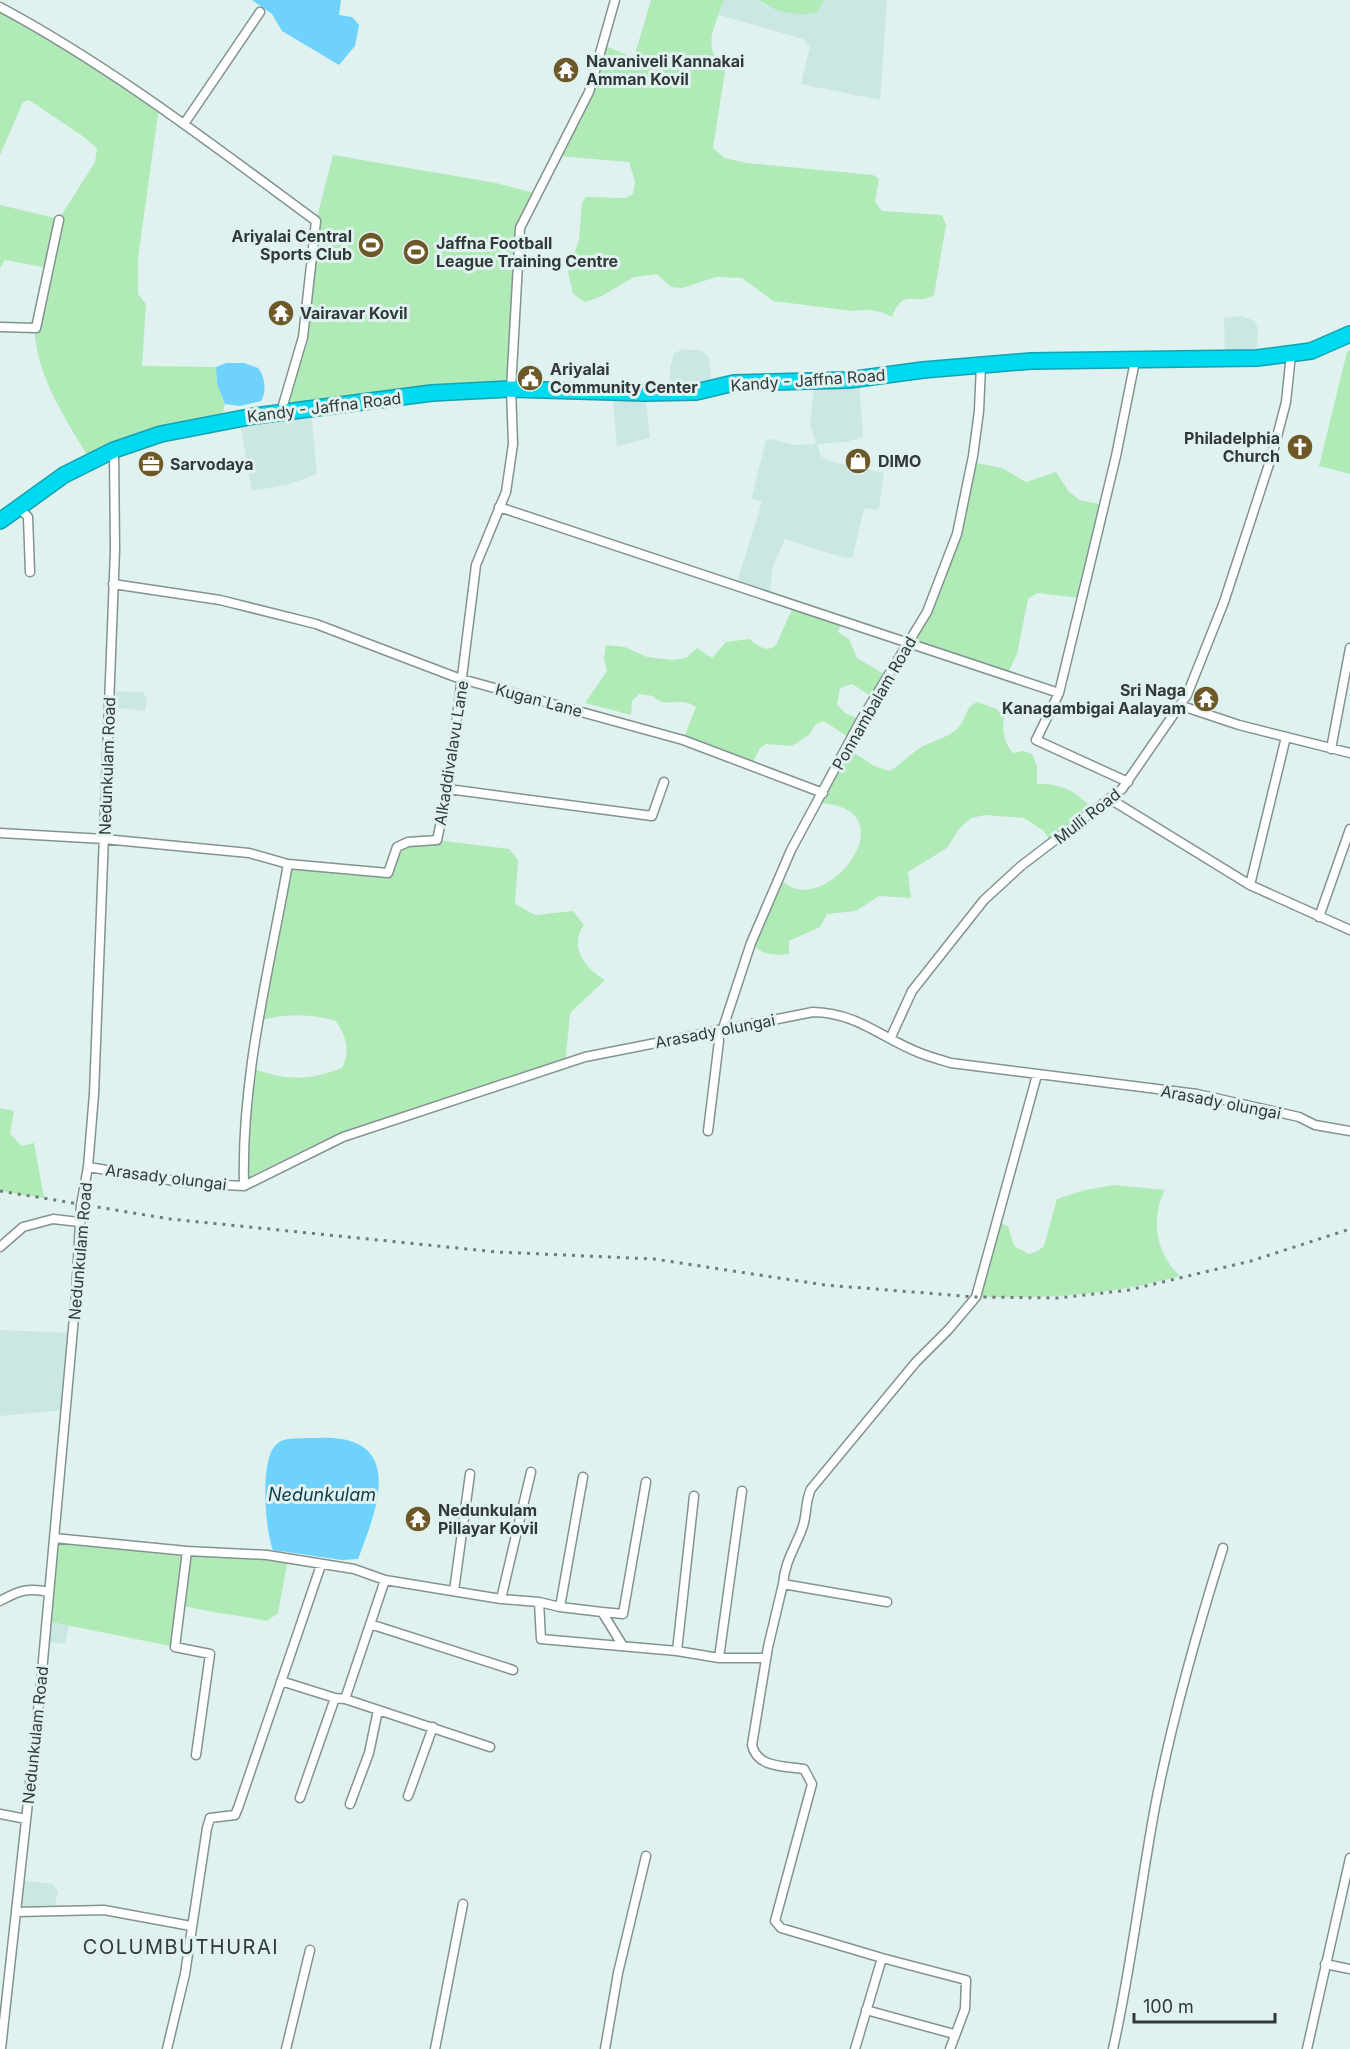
<svg xmlns="http://www.w3.org/2000/svg" width="1350" height="2049" font-family="Inter,sans-serif">
<rect width="100%" height="100%" fill="#dff2ef"/>
<path fill="#cbe7e4" d="M 724,0 L 760,0 L 765,6 L 817,12 L 824,0 L 887,0 L 880,100 L 801,84 L 810,47 L 803,39 L 719,15 Z
M 1242,316 L 1255,321 L 1258,329 L 1257,358 L 1225,359 L 1224,318 Z
M 684,349 L 702,351 L 709,357 L 712,388 L 670,389 L 670,368 L 674,353 Z
M 859,378 L 863,437 L 846,442 L 817,444 L 821,456 L 829,461 L 884,473 L 879,507 L 877,510 L 864,508 L 853,556 L 848,558 L 838,556 L 785,539 L 773,566 L 769,598 L 736,586 L 762,501 L 753,499 L 752,496 L 766,440 L 771,439 L 795,445 L 816,444 L 810,424 L 815,380 Z
M 612,392 L 645,393 L 650,438 L 617,446 Z
M 311,410 L 317,474 L 287,485 L 252,491 L 239,418 Z
M 110,691 L 143,692 L 147,699 L 145,711 L 109,707 Z
M 0,1330 L 72,1333 L 65,1410 L 0,1416 Z
M 46,1621 L 69,1626 L 65,1644 L 44,1641 Z
M 19,1880 L 53,1884 L 58,1892 L 54,1909 L 16,1912 Z"/>
<path fill="#b0eab6" d="M 651,0 L 724,0 C 714,29 701,46 725,71 L 713,148 L 724,158 L 747,163 L 873,175 L 879,179 L 875,202 L 882,211 L 942,215 L 946,225 L 934,295 C 914,307 904,286 892,317 C 880,310 867,309 853,311 L 773,301 L 742,278 L 716,277 L 682,288 L 671,287 L 657,274 L 634,277 L 600,297 L 585,302 L 573,294 L 568,272 L 579,240 L 582,203 L 586,197 L 626,198 L 633,194 L 635,181 L 629,162 L 558,156 L 571,132 L 603,45 L 630,56 L 635,54 Z
M 760,0 L 824,0 L 817,12 C 802,17 771,12 760,0 Z
M 0,7 L 159,107 L 138,258 L 138,294 L 146,304 L 142,366 L 216,367 L 217,384 L 225,404 L 221,420 L 91,462 C 69,424 39,381 35,336 C 34,315 44,289 48,268 L 5,260 L 0,268 L 0,205 L 59,219 L 95,162 L 97,148 L 84,137 L 29,100 L 23,102 L 0,155 Z
M 333,155 L 496,183 L 538,194 L 520,228 L 511,389 L 281,412 L 303,337 L 316,221 Z
M 1350,350 L 1350,474 L 1319,466 L 1347,352 Z
M 971,462 L 1002,468 L 1026,482 L 1056,472 L 1069,492 L 1080,500 L 1104,505 L 1081,598 L 1037,593 L 1028,599 L 1017,654 L 1007,675 L 909,642 C 944,587 958,525 971,462 Z
M 794,605 L 843,620 L 838,632 L 849,639 L 857,658 L 887,676 L 874,698 L 852,684 L 840,688 L 837,704 L 845,713 L 861,720 L 851,739 L 824,721 L 816,724 L 810,734 L 792,746 L 766,744 L 760,748 L 751,766 L 683,740 L 696,707 C 681,695 665,710 653,696 L 639,694 L 632,701 L 631,715 L 585,703 L 607,671 L 604,659 L 606,645 L 625,647 L 647,657 L 674,660 L 686,658 L 697,648 L 712,658 L 726,642 L 749,639 C 758,645 766,654 776,645 Z
M 977,702 L 997,709 L 1004,717 C 1002,730 1004,743 1013,753 L 1023,751 L 1032,754 L 1037,766 L 1037,784 C 1066,784 1074,791 1094,810 L 1052,844 L 1044,831 L 1024,818 L 985,815 L 971,818 L 959,829 L 947,848 L 908,872 L 911,898 L 879,896 L 856,911 L 827,914 L 820,927 L 789,941 L 789,954 C 773,956 762,955 751,943 L 779,877 C 819,929 918,806 817,803 L 847,748 L 874,766 L 890,771 C 901,764 910,754 920,748 C 933,740 953,737 961,724 C 968,714 965,708 977,702 Z
M 437,840 L 509,849 L 518,860 L 515,904 L 535,915 L 573,911 L 584,925 C 568,947 586,969 605,980 L 570,1013 L 565,1066 L 343,1137 L 244,1186 L 251,1068 C 287,1081 307,1081 342,1068 C 351,1050 346,1037 336,1021 C 309,1013 284,1014 257,1021 L 288,864 L 387,873 L 397,847 Z
M 0,1108 L 14,1111 L 10,1134 L 22,1146 L 34,1143 L 44,1198 L 0,1191 Z
M 1114,1185 L 1165,1190 C 1150,1219 1156,1254 1180,1276 C 1106,1296 1052,1298 976,1297 L 997,1222 L 1008,1226 L 1014,1246 L 1029,1254 L 1038,1251 L 1044,1246 L 1057,1199 L 1085,1190 Z
M 54,1538 L 288,1559 L 278,1613 L 267,1621 C 238,1615 210,1613 182,1605 L 175,1647 L 46,1621 Z"/>
<path fill="#6ed2fd" d="M 252,0 L 341,0 L 339,15 L 352,17 L 359,25 L 355,46 L 339,65 L 282,31 L 272,14 Z
M 226,363 L 244,363 L 258,368 C 265,376 267,391 261,401 L 240,406 L 225,404 L 217,384 L 216,367 Z
M 305,1438 C 317,1438 331,1437 342,1439 C 404,1450 372,1521 358,1559 L 342,1560 L 273,1550 C 265,1530 260,1462 275,1446 C 282,1437 295,1439 305,1438 Z"/>
<g fill="none" stroke-linecap="round" stroke-linejoin="round">
<defs>
<path id="street" d="M 0,7 C 112,67 214,146 316,221 L 303,337 L 281,412
M 184,124 L 260,12
M 0,327 L 36,328 L 59,220
M 499,507 L 1059,693 L 1036,740 L 1128,782
M 19,508 L 28,517 L 30,572
M 113,584 L 220,600 L 316,624 L 458,678 L 683,740 L 823,793
M 1059,693 L 1116,456 L 1135,361
M 1179,705 L 1239,725 L 1350,753
M 1331,749 L 1350,648
M 448,789 L 652,816 L 664,782
M 1110,799 L 1250,885 L 1350,930
M 0,833 L 104,839 L 249,853 L 288,864 L 388,873 L 397,847 L 408,842 L 437,840 L 448,789 L 476,565 L 506,492 L 513,444 L 511,389 L 520,228 L 589,92 L 615,0
M 1250,885 L 1286,737
M 1319,917 L 1350,829
M 723,1028 L 751,943 L 791,850 L 861,720 L 927,612 L 957,534 L 973,456 L 979,411 L 981,365
M 891,1037 L 912,991 L 984,900 L 1021,866 L 1122,789 L 1187,695 L 1224,602 L 1273,452 L 1286,402 L 1291,354
M 708,1131 L 719,1041 L 718,1030
M 88,1167 L 188,1183 L 244,1186 L 343,1137 L 585,1057 L 813,1012 C 858,1013 881,1038 920,1053 C 930,1057 941,1060 951,1063 L 1197,1094 L 1299,1117 L 1315,1125 L 1350,1131
M 244,1186 C 241,1077 269,971 288,864
M 0,1247 L 23,1227 L 53,1219 L 79,1222
M 54,1538 L 187,1551 L 267,1555 L 354,1569 L 385,1580 L 501,1599 L 539,1602 L 541,1639 L 677,1651 L 719,1658 L 766,1658
M 187,1551 L 175,1647 L 210,1654 L 196,1755
M 783,1584 L 768,1647 L 752,1745 C 757,1768 784,1766 804,1769 L 812,1784 L 775,1921 L 781,1928 L 882,1958 L 855,2049
M 454,1591 L 470,1474
M 501,1599 L 531,1472
M 0,1601 C 18,1591 28,1587 49,1592
M 539,1602 L 560,1607 L 583,1477
M 887,1602 L 783,1584 C 785,1560 796,1547 803,1526 C 807,1514 805,1502 811,1489 L 916,1362 L 949,1329 L 976,1297 L 1037,1075
M 560,1607 L 602,1612 L 623,1646
M 602,1612 L 623,1614 L 646,1482
M 370,1624 L 513,1670
M 677,1651 L 694,1496
M 719,1658 L 742,1491
M 281,1681 L 335,1698 L 345,1699 L 385,1580
M 345,1699 L 490,1747
M 408,1796 L 433,1727
M 300,1798 L 335,1698
M 350,1804 L 369,1753 L 378,1710
M 0,1814 L 26,1819
M 16,1912 L 104,1910 L 191,1926
M 882,1958 L 966,1980 L 965,2009 L 950,2049
M 1325,1964 L 1350,1969
M 866,2010 L 954,2034
M 1,2049 L 41,1683 L 76,1295 L 81,1205 L 88,1167 L 94,1094 L 115,550 L 114,450
M 167,2049 L 185,1974 L 207,1828 L 210,1818 L 235,1815 L 238,1808 L 321,1565
M 286,2049 L 310,1950
M 435,2049 L 463,1904
M 605,2049 L 618,1973 L 646,1856
M 1113,2049 C 1131,1969 1140,1888 1155,1807 C 1172,1719 1196,1634 1223,1548
M 1307,2049 L 1350,1858"/>
<path id="highway" d="M 0,521 L 64,475 L 114,450 L 161,434 L 254,416 L 432,393 L 511,389 L 645,393 L 696,392 L 734,383 L 849,380 L 923,370 L 1031,361 L 1257,358 L 1311,351 L 1350,334"/>
</defs>
<use href="#street" stroke="#829391" stroke-width="11"/>
<use href="#highway" stroke="#12a2b0" stroke-width="18"/>
<use href="#street" stroke="#fff" stroke-width="8"/>
<use href="#highway" stroke="#00daf1" stroke-width="15"/>
<path stroke="#707b79" stroke-width="3" stroke-dasharray="3 6" stroke-linecap="butt" d="M 0,1191 L 170,1219 L 497,1252 L 654,1259 L 825,1285 L 976,1297 L 1058,1298 L 1129,1290 L 1251,1261 L 1350,1229"/>
</g>
<defs>
<symbol id="temple-disc" viewBox="-11 -11 22 22"><circle r="9.5" fill="#6d5928" stroke="#dff2ef"/><path d="M0-6L5-2H3V0L6.5 2.5H4V6H1.5V3h-3V6H-4V2.5H-6.5L-3 0V-2H-5Z" fill="#fff"/></symbol>
<symbol id="stadium-disc" viewBox="-11 -11 22 22"><circle r="9.5" fill="#6d5928" stroke="#dff2ef"/><path d="M0-5a6.5 5 0 1 0 0 10a6.5 5 0 1 0 0-10ZM-3.5-1.8h7v3.6h-7Z" fill="#fff"/></symbol>
<symbol id="civic-disc" viewBox="-11 -11 22 22"><circle r="9.5" fill="#6d5928" stroke="#dff2ef"/><path d="M-.6-6.5H3V-4.5H.6V-3L4-1V1h2V6H-6V1h2V-1L-.6-3ZM-1.2 2.5V6h2.4V2.5Z" fill="#fff"/></symbol>
<symbol id="church-disc" viewBox="-11 -11 22 22"><circle r="9.5" fill="#6d5928" stroke="#dff2ef"/><path d="M-1.2-6h2.4v3.5h3.3v2.4h-3.3V6h-2.4V-.1h-3.3v-2.4h3.3Z" fill="#fff"/></symbol>
<symbol id="shop-disc" viewBox="-11 -11 22 22"><circle r="9.5" fill="#6d5928" stroke="#dff2ef"/><path d="M-5-2.5h2.3a2.7 3.5 0 0 1 5.4 0H5L5.5 6h-11ZM-1.5-2.5h3a1.5 2.3 0 0 0-3 0Z" fill="#fff"/></symbol>
<symbol id="office-disc" viewBox="-11 -11 22 22"><circle r="9.5" fill="#6d5928" stroke="#dff2ef"/><path d="M-6-3h4V-5.5h4V-3h4V5H-6ZM-1-4.5V-3h2v-1.5ZM-6 0V1H6V0Z" fill="#fff"/></symbol>
</defs>
<g fill-rule="evenodd">
<use href="#temple-disc" x="551" y="55" width="30" height="30"/>
<use href="#stadium-disc" x="356" y="230" width="30" height="30"/>
<use href="#stadium-disc" x="401" y="237" width="30" height="30"/>
<use href="#temple-disc" x="266" y="298" width="30" height="30"/>
<use href="#civic-disc" x="515" y="363" width="30" height="30"/>
<use href="#church-disc" x="1285" y="432" width="30" height="30"/>
<use href="#shop-disc" x="843" y="446" width="30" height="30"/>
<use href="#office-disc" x="136" y="449" width="30" height="30"/>
<use href="#temple-disc" x="1191" y="684" width="30" height="30"/>
<use href="#temple-disc" x="403" y="1504" width="30" height="30"/>
</g>
<g text-anchor="middle" dominant-baseline="central" stroke-width="6" stroke-linejoin="round" paint-order="stroke">
<g font-size="16" font-weight="bold" fill="#323938" stroke="#dff2ef" text-anchor="start">
<text x="586" y="61">Navaniveli Kannakai<tspan x="586" dy="18">Amman Kovil</tspan></text>
<text x="352" y="236" text-anchor="end">Ariyalai Central<tspan x="352" dy="18">Sports Club</tspan></text>
<text x="436" y="243">Jaffna Football<tspan x="436" dy="18">League Training Centre</tspan></text>
<text x="300" y="313">Vairavar Kovil</text>
<text x="550" y="369">Ariyalai<tspan x="550" dy="18">Community Center</tspan></text>
<text x="1280" y="438" text-anchor="end">Philadelphia<tspan x="1280" dy="18">Church</tspan></text>
<text x="878" y="461">DIMO</text>
<text x="170" y="464">Sarvodaya</text>
<text x="1186" y="690" text-anchor="end">Sri Naga<tspan x="1186" dy="18">Kanagambigai Aalayam</tspan></text>
<text x="438" y="1510">Nedunkulam<tspan x="438" dy="18">Pillayar Kovil</tspan></text>
</g>
<g font-size="16" fill="#323938" stroke="#dff2ef">
<text transform="translate(808 380) rotate(-4)">Kandy - Jaffna Road</text>
<text transform="translate(324 407) rotate(-7)">Kandy - Jaffna Road</text>
<text transform="translate(539 700) rotate(15)">Kugan Lane</text>
<text transform="translate(874 703) rotate(-60)">Ponnambalam Road</text>
<text transform="translate(451 753) rotate(-81)">Alkaddivalavu Lane</text>
<text transform="translate(107 766) rotate(-88)">Nedunkulam Road</text>
<text transform="translate(1087 816) rotate(-38)">Mulli Road</text>
<text transform="translate(715 1031) rotate(-11)">Arasady olungai</text>
<text transform="translate(1221 1102) rotate(11)">Arasady olungai</text>
<text transform="translate(166 1177) rotate(7)">Arasady olungai</text>
<text transform="translate(80 1251) rotate(-85)">Nedunkulam Road</text>
<text transform="translate(35 1735) rotate(-84)">Nedunkulam Road</text>
</g>
<g font-size="18" font-style="italic" fill="#0d3a4c" stroke="#dff2ef">
<text x="322" y="1494">Nedunkulam</text>
</g>
<g font-size="20" letter-spacing="1.5" fill="#323938" stroke="#dff2ef">
<text x="181" y="1947">COLUMBUTHURAI</text>
</g>
</g>
<path d="M1134 2013v9h141v-9" fill="none" stroke="#323938" stroke-width="3"/>
<text x="1143" y="2013" font-size="18" fill="#323938" stroke="#dff2ef" stroke-width="4.5" paint-order="stroke">100 m</text>
</svg>
